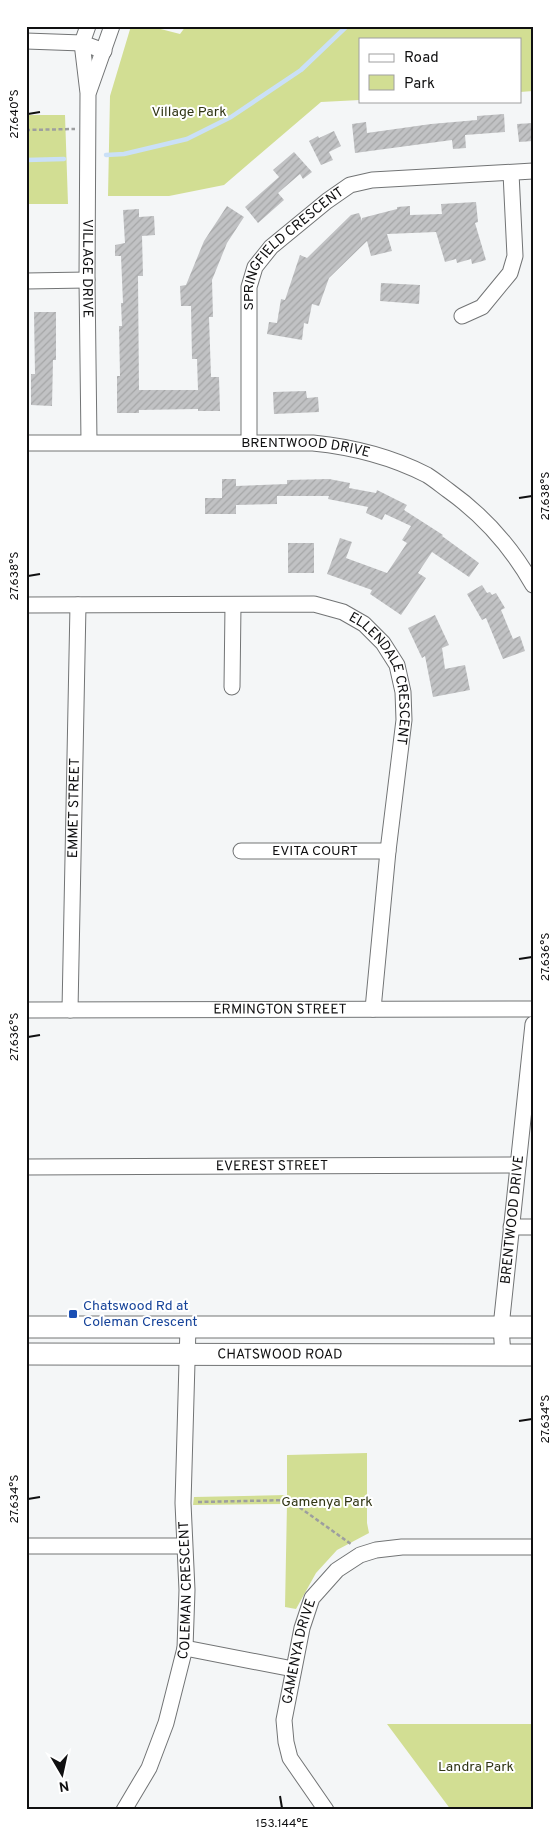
<svg xmlns="http://www.w3.org/2000/svg" width="559" height="1836" font-family="Overpass,sans-serif">
<defs>
<pattern id="building-hatch" width="6" height="6" patternUnits="userSpaceOnUse" patternTransform="scale(1.25)"><rect width="6" height="6" fill="#c1c2c4"/><path d="M-1 1l2-2M0 6l6-6M5 7l2-2" fill="none" stroke="#a5a6a7"/></pattern>
</defs>
<rect width="100%" height="100%" fill="#f4f6f7"/>
<path fill="#d2de93" d="M 131,26 L 149,26 L 180,34 L 186,26 L 533,26 L 533,91 L 520,92 L 520,39 L 360,39 L 360,100 L 321,102 L 224,185 L 169,196 L 108,196 L 110,96 Z
M 26,115 L 65,115 L 68,204 L 26,204 Z
M 367,1453 L 367,1523 L 369,1533 L 337,1550 L 316,1573 L 296,1609 L 285,1607 L 287,1504 L 193,1505 L 194,1497 L 287,1495 L 287,1455 Z
M 387,1724 L 533,1724 L 533,1810 L 451,1810 Z"/>
<g fill="none" stroke-linecap="round" stroke-linejoin="round">
<path stroke="#cae0f7" stroke-width="4.5" d="M 106,155 L 124,154 L 187,139 L 231,117 L 301,70 L 347,26
M 26,160 L 64,159"/>
</g>
<path fill="url(#building-hatch)" d="M 504,114 L 505,132 L 465,135 L 466,148 L 453,149 L 452,140 L 355,153 L 352,124 L 366,122 L 367,133 L 431,124 L 477,120 L 477,116 Z
M 533,123 L 533,141 L 519,142 L 517,124 Z
M 334,131 L 341,146 L 329,152 L 333,160 L 321,165 L 309,141 L 318,136 L 319,138 Z
M 294,152 L 312,172 L 303,179 L 300,174 L 278,193 L 284,200 L 258,223 L 245,207 L 279,177 L 273,170 Z
M 476,202 L 478,222 L 475,223 L 486,260 L 472,264 L 471,259 L 457,263 L 456,259 L 445,262 L 436,232 L 387,234 L 392,251 L 371,256 L 367,241 L 329,278 L 319,306 L 312,304 L 308,324 L 304,323 L 302,340 L 267,334 L 269,322 L 277,323 L 281,299 L 285,300 L 300,255 L 307,258 L 351,215 L 359,213 L 362,221 L 362,218 L 397,209 L 397,207 L 410,206 L 410,215 L 442,214 L 441,204 Z
M 227,206 L 244,217 L 227,243 L 212,280 L 213,317 L 209,317 L 211,377 L 219,377 L 220,411 L 198,411 L 198,409 L 139,410 L 139,413 L 117,413 L 117,376 L 120,376 L 119,326 L 122,326 L 121,303 L 123,303 L 121,256 L 115,256 L 115,245 L 125,243 L 123,210 L 139,209 L 139,217 L 154,216 L 155,235 L 142,236 L 143,276 L 138,276 L 139,390 L 198,390 L 197,359 L 192,359 L 191,306 L 181,306 L 180,286 L 186,285 L 204,241 Z
M 381,283 L 420,285 L 419,304 L 380,301 Z
M 34,312 L 56,312 L 56,360 L 53,360 L 52,406 L 31,405 L 31,374 L 35,374 Z
M 306,391 L 307,398 L 318,397 L 319,412 L 274,414 L 273,392 Z
M 222,479 L 236,479 L 236,486 L 287,484 L 287,480 L 329,479 L 350,483 L 349,488 L 376,493 L 377,490 L 407,505 L 404,510 L 443,535 L 442,536 L 479,563 L 469,577 L 432,552 L 418,573 L 426,578 L 401,615 L 370,594 L 372,590 L 327,574 L 340,538 L 352,542 L 346,558 L 387,573 L 407,543 L 402,540 L 411,526 L 385,514 L 382,520 L 366,513 L 368,507 L 328,499 L 329,496 L 277,496 L 277,504 L 236,505 L 236,514 L 205,514 L 205,498 L 222,498 Z
M 288,543 L 314,543 L 314,573 L 288,573 Z
M 482,585 L 487,593 L 490,592 L 492,595 L 496,593 L 505,608 L 501,610 L 513,639 L 520,636 L 525,651 L 503,659 L 486,618 L 482,620 L 467,594 Z
M 435,615 L 449,645 L 442,648 L 445,669 L 465,665 L 470,690 L 433,697 L 425,656 L 422,658 L 408,628 Z"/>
<g fill="none" stroke-linecap="round" stroke-linejoin="round">
<defs>
<g id="minor">
<path id="s1" d="M 88,26 L 82,43 L 88,93 L 87,280 L 89,442"/>
<path d="M 26,41 L 82,43 L 104,51"/>
<path d="M 89,91 L 112,26"/>
<path d="M 26,281 L 87,280"/>
<path d="M 462,316 L 482,307 L 510,273 L 515,256 L 511,173"/>
<path id="s2" d="M 249,442 L 249,287 L 255,267 L 271,247 L 327,201 L 350,185 L 372,180 L 533,171"/>
<path id="s3" d="M 26,443 L 313,443 C 353,447 392,457 427,475 C 435,480 442,486 449,491 C 484,516 512,548 533,585"/>
<path id="s4" d="M 26,605 L 314,604 L 343,612 L 364,624 L 383,643 L 397,665 L 403,692 L 404,720 L 388,851 L 373,1009"/>
<path d="M 232,687 L 233,605"/>
<path id="s5" d="M 241,851 L 388,851"/>
<path id="s6" d="M 26,1010 L 533,1009"/>
<path id="s7" d="M 70,1010 L 78,605"/>
<path id="s8" d="M 26,1167 L 518,1165"/>
<path d="M 511,1227 L 533,1227"/>
<path id="s9" d="M 503,1355 L 501,1327 L 533,1024"/>
<path d="M 26,1546 L 184,1546"/>
<path d="M 185,1648 L 293,1669"/>
<path id="s10" d="M 124,1810 L 149,1768 L 166,1723 L 185,1648 L 187,1590 L 183,1503 L 188,1327"/>
<path id="s11" d="M 326,1810 L 290,1758 L 286,1742 L 284,1720 L 302,1628 L 312,1598 L 337,1570 L 360,1555 L 376,1550 L 402,1547 L 533,1547"/>
</g>
<g id="secondary">
<path d="M 26,1327 L 533,1327"/>
<path id="s12" d="M 26,1354 L 533,1355"/>
</g>
</defs>
<use href="#minor" stroke="#727475" stroke-width="17"/>
<use href="#secondary" stroke="#727475" stroke-width="23"/>
<path stroke="#9d9e9f" stroke-width="2.5" stroke-dasharray="4 2.5" stroke-linecap="butt" d="M 26,130 L 75,129
M 198,1502 L 289,1500 L 351,1544"/>
<use href="#minor" stroke="#fff" stroke-width="15"/>
<use href="#secondary" stroke="#fff" stroke-width="21"/>
</g>
<path fill="none" stroke="#101011" stroke-width="2" d="M 28,114 L 40,112M 519,498 L 532,496M 28,576 L 40,574M 519,959 L 532,957M 28,1037 L 40,1035M 519,1421 L 532,1419M 28,1499 L 40,1497M 280,1796 L 282,1808"/>
<rect fill="#1a4fb4" stroke="#fff" stroke-width="2" x="68" y="1309" width="10" height="10" rx="2.5"/>
<g text-anchor="middle" dominant-baseline="central" stroke-width="4" stroke-linejoin="round" paint-order="stroke">
<g font-size="14" fill="#303514" stroke="#fff">
<text x="189" y="112">Village Park</text>
<text x="327" y="1502">Gamenya Park</text>
<text x="476" y="1767">Landra Park</text>
</g>
<g font-size="14" fill="#101011" stroke="#fff">
<text stroke="none"><textPath href="#s2" startOffset="212">SPRINGFIELD CRESCENT</textPath></text>
<text stroke="none"><textPath href="#s1" startOffset="244">VILLAGE DRIVE</textPath></text>
<text stroke="none"><textPath href="#s3" startOffset="280">BRENTWOOD DRIVE</textPath></text>
<text stroke="none"><textPath href="#s4" startOffset="401">ELLENDALE CRESCENT</textPath></text>
<text stroke="none"><textPath href="#s7" startOffset="202">EMMET STREET</textPath></text>
<text stroke="none"><textPath href="#s5" startOffset="74">EVITA COURT</textPath></text>
<text stroke="none"><textPath href="#s6" startOffset="254">ERMINGTON STREET</textPath></text>
<text stroke="none"><textPath href="#s8" startOffset="246">EVEREST STREET</textPath></text>
<text stroke="none"><textPath href="#s9" startOffset="136">BRENTWOOD DRIVE</textPath></text>
<text stroke="none"><textPath href="#s12" startOffset="254">CHATSWOOD ROAD</textPath></text>
<text stroke="none"><textPath href="#s10" startOffset="232">COLEMAN CRESCENT</textPath></text>
<text stroke="none"><textPath href="#s11" startOffset="172">GAMENYA DRIVE</textPath></text>
</g>
<g font-size="14" fill="#164399" stroke="#fff" text-anchor="start">
<text x="83" y="1306">Chatswood Rd at<tspan x="83" dy="16">Coleman Crescent</tspan></text>
</g>
</g>
<rect width="559" height="1836" fill="none" stroke="#ffffff" stroke-width="55"/>
<rect x="359" y="38" width="162" height="65" fill="#ffffff" stroke="#9f9fa0"/>
<rect x="369" y="54" width="25" height="8" fill="#ffffff" stroke="#9f9fa0"/>
<text x="404" y="62" font-size="15" fill="#101011">Road</text>
<rect x="369" y="75" width="25" height="15" fill="#d2de93" stroke="#9f9fa0"/>
<text x="404" y="88" font-size="15" fill="#101011">Park</text>
<g transform="translate(62 1774) rotate(171)" stroke="#ffffff" stroke-width="4" paint-order="stroke">
<path d="M0-4L9 19L0 12L-9 19Z" fill="#101011"/>
<text y="-8" font-size="14" font-weight="bold" text-anchor="middle" fill="#101011">N</text>
</g>
<rect x="28" y="28" width="504" height="1780" fill="none" stroke="#101011" stroke-width="2"/>
<g font-size="12" text-anchor="middle" fill="#101011">
<text transform="translate(14 114) rotate(-90)" y="4">27.640°S</text>
<text transform="translate(545 496) rotate(-90)" y="4">27.638°S</text>
<text transform="translate(14 576) rotate(-90)" y="4">27.638°S</text>
<text transform="translate(545 957) rotate(-90)" y="4">27.636°S</text>
<text transform="translate(14 1037) rotate(-90)" y="4">27.636°S</text>
<text transform="translate(545 1419) rotate(-90)" y="4">27.634°S</text>
<text transform="translate(14 1499) rotate(-90)" y="4">27.634°S</text>
<text x="282" y="1827">153.144°E</text>
</g>
</svg>
